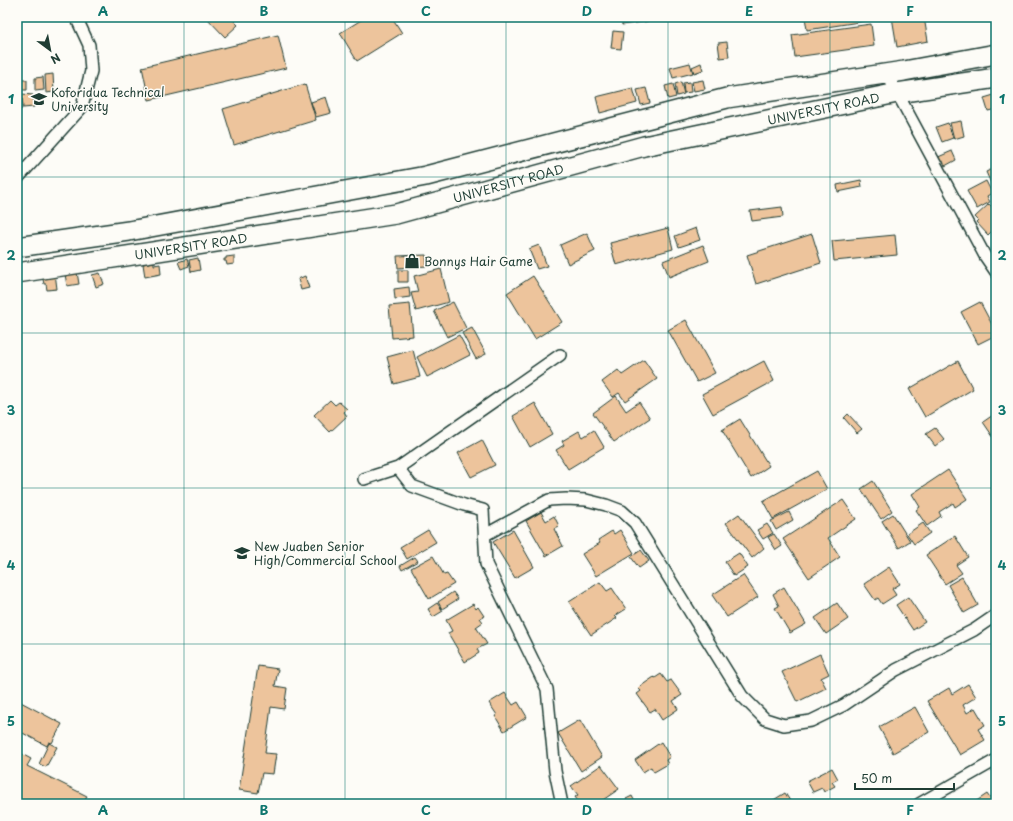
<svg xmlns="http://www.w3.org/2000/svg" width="1013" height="821" font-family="'Playpen Sans',sans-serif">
<rect width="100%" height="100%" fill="#fdfcf7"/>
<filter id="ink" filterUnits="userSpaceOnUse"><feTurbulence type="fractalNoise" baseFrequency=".025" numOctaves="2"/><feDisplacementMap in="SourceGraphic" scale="8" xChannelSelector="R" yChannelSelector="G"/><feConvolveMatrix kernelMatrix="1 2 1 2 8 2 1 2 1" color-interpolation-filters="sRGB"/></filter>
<g filter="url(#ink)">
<path fill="#edc49c" stroke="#1f3d34" d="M 206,17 L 230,17 L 238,25 L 225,37 Z
M 366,17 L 390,17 L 391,20 L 393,19 L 402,33 L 357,61 L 340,33 Z
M 621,17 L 671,17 L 671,18 L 622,25 Z
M 805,17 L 872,17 L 872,20 L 807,30 Z
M 892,17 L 924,17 L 928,41 L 897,47 Z
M 871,24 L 874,46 L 795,57 L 792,35 Z
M 613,31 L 623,32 L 621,49 L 611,48 Z
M 278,35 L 286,68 L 149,100 L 142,67 Z
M 727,42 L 729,57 L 720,58 L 718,43 Z
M 690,63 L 693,73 L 673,78 L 670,68 Z
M 701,63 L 703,70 L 694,73 L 692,67 Z
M 53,74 L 54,92 L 46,93 L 45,75 Z
M 43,77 L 44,90 L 35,91 L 35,78 Z
M 21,80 L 27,80 L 27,90 L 21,90 Z
M 703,80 L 705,89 L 694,91 L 692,82 Z
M 681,82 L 684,94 L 677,96 L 675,84 Z
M 690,82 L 691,92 L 684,93 L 683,83 Z
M 305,84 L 316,120 L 234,145 L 223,109 Z
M 673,84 L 676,97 L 668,99 L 665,86 Z
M 633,88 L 637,103 L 600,113 L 596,97 Z
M 646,88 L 650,103 L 641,105 L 637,90 Z
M 22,94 L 33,95 L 34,107 L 23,108 Z
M 994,95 L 996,109 L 988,111 L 984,98 Z
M 20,96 L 22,109 L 17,110 L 17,97 Z
M 326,97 L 331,113 L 316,117 L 311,102 Z
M 961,121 L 964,136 L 954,139 L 950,123 Z
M 948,123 L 953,138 L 942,142 L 936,127 Z
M 952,151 L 956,160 L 945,166 L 943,161 L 939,164 L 936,158 Z
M 996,167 L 996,187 L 993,188 L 986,172 Z
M 861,180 L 862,187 L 838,192 L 837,185 Z
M 986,181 L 992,193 L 987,196 L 990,202 L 977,209 L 967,191 Z
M 989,204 L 996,211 L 996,227 L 988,235 L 976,222 L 978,220 L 975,217 Z
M 782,207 L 783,217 L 752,221 L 750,211 Z
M 668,228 L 673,249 L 616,265 L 610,243 Z
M 696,228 L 700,240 L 679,247 L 675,236 Z
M 587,233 L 595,251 L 568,264 L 560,245 Z
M 812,234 L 821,263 L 756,284 L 747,255 Z
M 895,235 L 897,255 L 834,261 L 832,241 Z
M 539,245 L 547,266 L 537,269 L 529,249 Z
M 703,245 L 709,261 L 669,277 L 663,261 Z
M 426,255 L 427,266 L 398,268 L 397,256 Z
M 234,256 L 234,264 L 227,265 L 226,261 L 224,261 L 224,259 L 226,259 L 226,257 Z
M 198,258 L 200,270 L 191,272 L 189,260 Z
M 187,259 L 189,266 L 181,269 L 178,262 Z
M 154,262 L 154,265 L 160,264 L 161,274 L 145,277 L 143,264 Z
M 441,269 L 449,302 L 416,311 L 411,293 L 418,292 L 414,276 Z
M 398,270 L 408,270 L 408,282 L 398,282 Z
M 77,272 L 79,284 L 67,286 L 65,274 Z
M 55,273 L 57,289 L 47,290 L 46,284 L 44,284 L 42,275 Z
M 100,273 L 104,284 L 96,287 L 92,275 Z
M 305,276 L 309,288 L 301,290 L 298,279 Z
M 533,276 L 562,322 L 535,339 L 507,293 Z
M 409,287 L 410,297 L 395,299 L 394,289 Z
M 453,302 L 466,328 L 447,337 L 434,311 Z
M 980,302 L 996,332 L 996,335 L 978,344 L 961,312 Z
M 410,304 L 413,336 L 392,338 L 389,306 Z
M 686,320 L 715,373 L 697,382 L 668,330 Z
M 472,328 L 486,354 L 476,359 L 462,333 Z
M 459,335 L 470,355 L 427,377 L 417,357 Z
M 413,350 L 420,377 L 394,384 L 387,357 Z
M 644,360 L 657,379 L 625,401 L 619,393 L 613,397 L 602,382 L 618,370 L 622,375 Z
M 764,361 L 774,381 L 713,414 L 702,394 Z
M 958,361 L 973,389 L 925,417 L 909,389 Z
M 616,396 L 626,411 L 639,402 L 650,418 L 614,442 L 593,413 Z
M 330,400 L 335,405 L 339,402 L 347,409 L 344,412 L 347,416 L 330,432 L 314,415 Z
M 535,403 L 552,434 L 530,447 L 513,416 Z
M 848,414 L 862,429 L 857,433 L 844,418 Z
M 993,415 L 996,419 L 996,441 L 983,422 Z
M 740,419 L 769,466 L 751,478 L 722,430 Z
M 935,428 L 944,439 L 935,446 L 926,434 Z
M 594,430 L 604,447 L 568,469 L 556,450 L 564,445 L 562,441 L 579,431 L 583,437 Z
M 482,440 L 495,465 L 471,477 L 458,453 Z
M 948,470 L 967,499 L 955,507 L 953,503 L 939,512 L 941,516 L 927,526 L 916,510 L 920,507 L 912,494 Z
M 817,471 L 827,489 L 773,519 L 763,501 Z
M 873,481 L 892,511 L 881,519 L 861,489 Z
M 843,500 L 856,519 L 828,538 L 840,557 L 809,578 L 783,539 Z
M 541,512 L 546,521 L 554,516 L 559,526 L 554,529 L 563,546 L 546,556 L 526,521 Z
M 789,512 L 793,520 L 776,530 L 771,521 Z
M 739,514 L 764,548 L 752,558 L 726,523 Z
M 893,514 L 910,541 L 899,548 L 882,521 Z
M 923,523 L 930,533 L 914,544 L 907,534 Z
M 767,524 L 773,533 L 763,539 L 757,530 Z
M 428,530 L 436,542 L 407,559 L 400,547 Z
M 513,530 L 534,567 L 515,578 L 493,542 Z
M 620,530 L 634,553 L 596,576 L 582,554 L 600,543 L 598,540 L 612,531 L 614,534 Z
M 774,534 L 782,546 L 776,550 L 768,537 Z
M 955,536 L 968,557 L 956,565 L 962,573 L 945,584 L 926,555 Z
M 641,550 L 649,561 L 639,568 L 631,557 Z
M 739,553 L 748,567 L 734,576 L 725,562 Z
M 433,556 L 444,575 L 447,574 L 454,584 L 429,599 L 411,568 Z
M 415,557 L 418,561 L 402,570 L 400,566 Z
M 889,567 L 900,584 L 892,589 L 896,595 L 882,604 L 878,598 L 875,600 L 864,584 Z
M 743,575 L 758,597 L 727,617 L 712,595 Z
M 962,577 L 978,605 L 964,613 L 948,585 Z
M 600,582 L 607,591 L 612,588 L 626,609 L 615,616 L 617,618 L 591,635 L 569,602 Z
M 784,587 L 806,624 L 790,633 L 775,608 L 779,606 L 773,594 Z
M 453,592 L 458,599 L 442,609 L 438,602 Z
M 908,597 L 925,622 L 913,630 L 896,605 Z
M 437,603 L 443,611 L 433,617 L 428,609 Z
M 837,603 L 848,619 L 826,634 L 815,618 Z
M 473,604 L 476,609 L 478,607 L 484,616 L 480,618 L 483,622 L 476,627 L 487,644 L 477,649 L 479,653 L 465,662 L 448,633 L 452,631 L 446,620 Z
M 820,654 L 829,674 L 821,678 L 826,688 L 797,702 L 782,672 Z
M 258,666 L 278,669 L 275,686 L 287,688 L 284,709 L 271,707 L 265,753 L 276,754 L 273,774 L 262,773 L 258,793 L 239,790 Z
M 661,674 L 667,682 L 671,680 L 682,695 L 673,701 L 678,709 L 662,720 L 655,709 L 650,712 L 637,694 L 641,691 L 638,688 L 654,677 L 655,678 Z
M 968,684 L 976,697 L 963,705 L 967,713 L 975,708 L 985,725 L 978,729 L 985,740 L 960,755 L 927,701 L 949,688 L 952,694 Z
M 505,693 L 513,705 L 518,702 L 527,717 L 504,731 L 495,716 L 497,715 L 489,703 Z
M 17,700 L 62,724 L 52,743 L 49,742 L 47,746 L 17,730 Z
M 915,707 L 929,732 L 893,753 L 879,727 Z
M 580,720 L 602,757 L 581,771 L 558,733 Z
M 661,742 L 670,757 L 666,760 L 668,764 L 654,772 L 651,767 L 643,772 L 635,760 Z
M 49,743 L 57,747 L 46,767 L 39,764 Z
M 18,752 L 31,759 L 27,766 L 87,796 L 83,804 L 17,804 L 17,755 Z
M 601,765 L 619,789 L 597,804 L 580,804 L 575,797 L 578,795 L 571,786 Z
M 832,768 L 838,779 L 832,782 L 835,786 L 824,792 L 822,788 L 813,792 L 807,781 Z
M 785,793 L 792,804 L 767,804 Z
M 987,794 L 994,804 L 972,804 Z
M 632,796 L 636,804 L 619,804 L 623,801 L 624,803 L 627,801 L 626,799 Z"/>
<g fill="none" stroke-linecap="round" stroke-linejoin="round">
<defs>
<path id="minor" d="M 887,74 L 985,256 L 996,272
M 17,179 L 82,107 L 91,71 L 89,45 L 76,17
M 398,468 L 412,486 L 464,505 L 483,510 L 486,564 L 547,689 L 555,771 L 562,804
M 364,479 L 398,468 L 560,355
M 485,535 L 549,500 L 566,499 L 586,500 L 606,505 L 622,511 L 635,523 L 742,696 L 765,719 L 784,725 L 811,721 L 844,705 L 896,670 L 974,630 L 996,615
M 919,804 L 996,760"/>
<g id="trunk">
<path d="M 17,247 L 129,231 L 426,176 L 727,98 L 904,71 L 996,54"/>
<path id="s1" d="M 17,273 L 396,214 L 644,146 L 897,93 L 996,78"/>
</g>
</defs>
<use href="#minor" stroke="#1f3d34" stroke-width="14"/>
<use href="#trunk" stroke="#1f3d34" stroke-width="22"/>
<use href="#minor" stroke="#fdfcf7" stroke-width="11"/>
<use href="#trunk" stroke="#fdfcf7" stroke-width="19"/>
</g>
</g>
<path fill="none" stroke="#0f766e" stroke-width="1" stroke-opacity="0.55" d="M 184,17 L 184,804M 345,17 L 345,804M 506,17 L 506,804M 668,17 L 668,804M 830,17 L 830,804M 17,177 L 996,177M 17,333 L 996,333M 17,488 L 996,488M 17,644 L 996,644"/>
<defs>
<symbol id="school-bare" viewBox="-9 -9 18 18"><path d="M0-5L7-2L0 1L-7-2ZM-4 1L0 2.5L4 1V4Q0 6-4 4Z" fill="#1f3d34" stroke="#fdfcf7" stroke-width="2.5" paint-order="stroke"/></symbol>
<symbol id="shop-bare" viewBox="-9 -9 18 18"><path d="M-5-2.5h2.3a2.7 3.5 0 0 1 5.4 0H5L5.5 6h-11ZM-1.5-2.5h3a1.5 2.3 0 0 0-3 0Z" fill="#1f3d34" stroke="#fdfcf7" stroke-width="2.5" paint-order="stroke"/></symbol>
</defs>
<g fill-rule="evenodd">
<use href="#school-bare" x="28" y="88" width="22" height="22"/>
<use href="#shop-bare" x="401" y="250" width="22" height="22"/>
<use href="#school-bare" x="231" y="542" width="22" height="22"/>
</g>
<g text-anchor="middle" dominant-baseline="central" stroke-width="3" stroke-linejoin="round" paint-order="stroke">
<g font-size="12" fill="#1f3d34" stroke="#fdfcf7" text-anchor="start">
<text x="51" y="92">Koforidua Technical<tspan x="51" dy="14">University</tspan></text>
<text x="424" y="261">Bonnys Hair Game</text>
<text x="254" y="546">New Juaben Senior<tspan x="254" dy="14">High/Commercial School</tspan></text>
</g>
<g font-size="12" fill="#1f3d34" stroke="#fdfcf7">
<text stroke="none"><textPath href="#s1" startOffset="824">UNIVERSITY ROAD</textPath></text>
<text stroke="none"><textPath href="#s1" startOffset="500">UNIVERSITY ROAD</textPath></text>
<text stroke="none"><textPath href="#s1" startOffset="176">UNIVERSITY ROAD</textPath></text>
</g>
</g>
<rect width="1013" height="821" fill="none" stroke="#fdfcf7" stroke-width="44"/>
<g transform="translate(50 50) rotate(148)" stroke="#fdfcf7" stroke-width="3" paint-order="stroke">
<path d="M0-3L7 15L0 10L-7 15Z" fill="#1f3d34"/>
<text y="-6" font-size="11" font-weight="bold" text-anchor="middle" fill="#1f3d34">N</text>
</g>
<path d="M855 783v6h99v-6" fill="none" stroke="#1f3d34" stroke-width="2"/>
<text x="861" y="783" font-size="12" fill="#1f3d34" stroke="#fdfcf7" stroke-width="3" paint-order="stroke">50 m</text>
<rect x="22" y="22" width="969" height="777" fill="none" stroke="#0f766e" stroke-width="1.5"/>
<g font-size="13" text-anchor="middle" font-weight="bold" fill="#0f766e">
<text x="103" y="16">A</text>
<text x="264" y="16">B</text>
<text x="426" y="16">C</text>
<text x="587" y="16">D</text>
<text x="749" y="16">E</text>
<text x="910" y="16">F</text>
<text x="11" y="104">1</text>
<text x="1002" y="104">1</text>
<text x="11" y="260">2</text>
<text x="1002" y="260">2</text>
<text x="11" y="415">3</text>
<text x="1002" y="415">3</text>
<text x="11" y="570">4</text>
<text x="1002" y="570">4</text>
<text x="11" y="726">5</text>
<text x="1002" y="726">5</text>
<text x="103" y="815">A</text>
<text x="264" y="815">B</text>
<text x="426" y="815">C</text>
<text x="587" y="815">D</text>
<text x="749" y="815">E</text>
<text x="910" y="815">F</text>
</g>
</svg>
